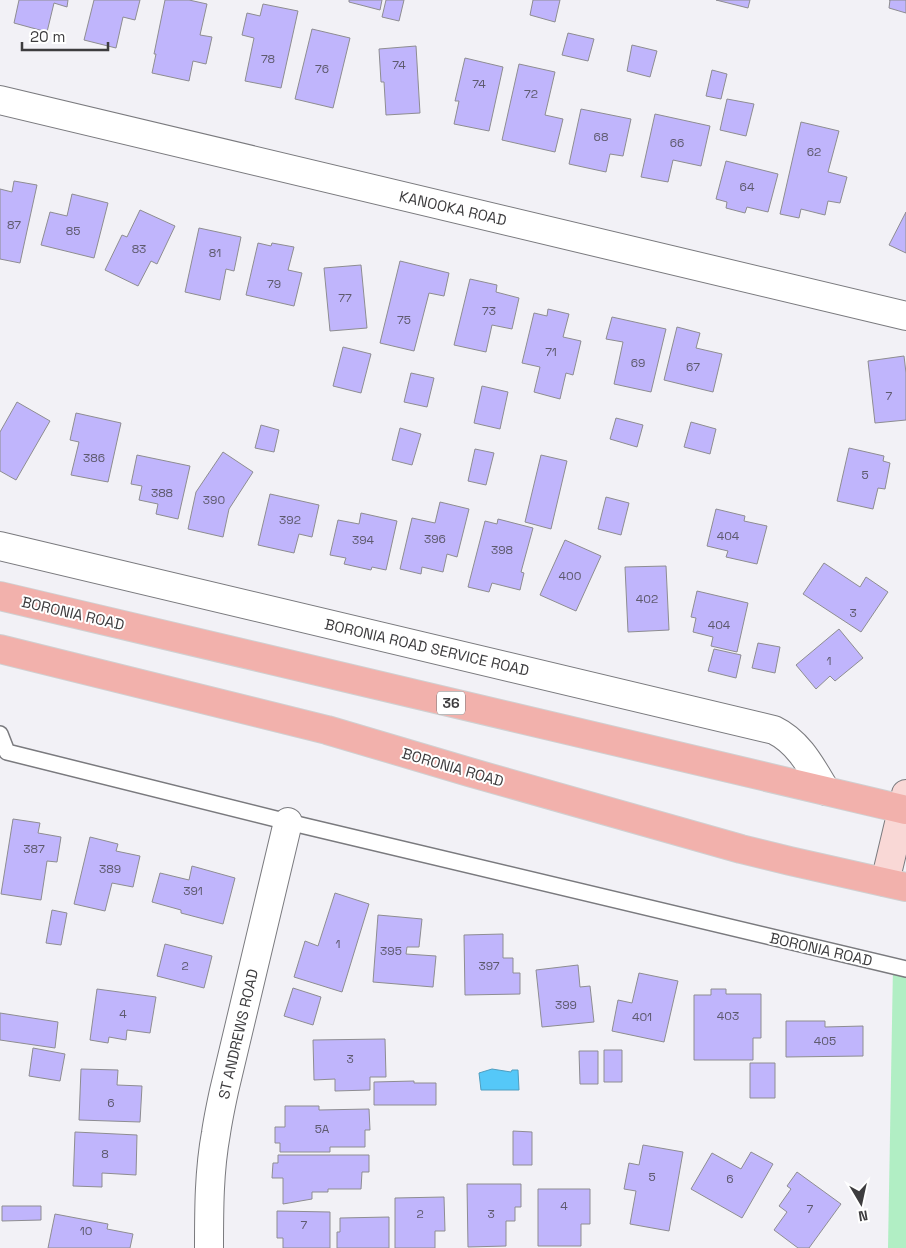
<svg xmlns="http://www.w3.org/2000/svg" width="906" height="1248" font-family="'Space Grotesk',sans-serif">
<rect width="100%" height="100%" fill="#f2f1f6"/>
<path fill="#b1eec4" d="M 893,966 L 906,969 L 906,1248 L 888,1248 Z"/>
<path fill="#55c8f8" stroke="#4e9ec0" d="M 492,1069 L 511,1072 L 512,1070 L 518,1070 L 519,1090 L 481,1090 L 479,1073 Z"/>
<path fill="#c0b5fc" stroke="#8e8d91" d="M 19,0 L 68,0 L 67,7 L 54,3 L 47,32 L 14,23 Z
M 94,0 L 140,0 L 135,20 L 123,17 L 116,48 L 84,40 Z
M 165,0 L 189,0 L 207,4 L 200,35 L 212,37 L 206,64 L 193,61 L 189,81 L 152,73 L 156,54 L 154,54 Z
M 349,0 L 382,0 L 380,10 L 349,2 Z
M 386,0 L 404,0 L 399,21 L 382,17 Z
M 533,0 L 560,0 L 555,22 L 530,15 Z
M 716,0 L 750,0 L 748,8 Z
M 889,0 L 906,0 L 906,13 L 889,8 L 890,0 Z
M 263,4 L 298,11 L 281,88 L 245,81 L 254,38 L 242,35 L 247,13 L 260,16 Z
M 312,29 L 350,38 L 333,108 L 295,99 Z
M 568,33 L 594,39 L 588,61 L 562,55 Z
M 632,45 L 657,51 L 650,77 L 627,71 Z
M 416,46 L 420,113 L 386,115 L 384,82 L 381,82 L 379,49 Z
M 465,58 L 503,67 L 489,131 L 454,124 L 459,101 L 455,101 Z
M 519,64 L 555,72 L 545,115 L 563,119 L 555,152 L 502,140 Z
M 712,70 L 727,74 L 721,99 L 706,96 Z
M 727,99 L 754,104 L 746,136 L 720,130 Z
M 581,109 L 631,119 L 623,156 L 610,154 L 606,172 L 569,164 Z
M 655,114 L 710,126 L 701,166 L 673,160 L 668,182 L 641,177 Z
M 801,122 L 839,131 L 828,172 L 847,177 L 840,203 L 828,201 L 825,215 L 801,209 L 799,218 L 780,214 Z
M 726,161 L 778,174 L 768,212 L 747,207 L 745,213 L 726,208 L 727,202 L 716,199 Z
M 14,181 L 37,185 L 20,263 L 0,259 L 0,189 L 12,192 Z
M 72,194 L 108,203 L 94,258 L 41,245 L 50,212 L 67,216 Z
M 140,210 L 175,226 L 157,264 L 151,261 L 138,286 L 105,270 L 122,235 L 127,237 Z
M 906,212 L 906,253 L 889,245 Z
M 199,228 L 241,237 L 234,271 L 226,269 L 220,300 L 185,292 Z
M 258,243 L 271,246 L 272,243 L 294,247 L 288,270 L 302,273 L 294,306 L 246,295 Z
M 400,261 L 449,273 L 444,296 L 429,293 L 414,351 L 380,343 Z
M 361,265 L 367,328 L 330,331 L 324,268 Z
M 470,279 L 497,285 L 496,292 L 519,298 L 512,329 L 492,325 L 486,352 L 454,345 Z
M 548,309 L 569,314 L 563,337 L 581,341 L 573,375 L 566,373 L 560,399 L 534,392 L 540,367 L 522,363 L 534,313 L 547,316 Z
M 612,317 L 666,329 L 651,392 L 614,384 L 623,342 L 606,339 Z
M 677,327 L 700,333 L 696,348 L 722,354 L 713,392 L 664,380 Z
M 343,347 L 371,354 L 361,393 L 333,386 Z
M 904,356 L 906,373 L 906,420 L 875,423 L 868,361 Z
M 411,373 L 434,378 L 427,407 L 404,402 Z
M 482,386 L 508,392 L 500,429 L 474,423 Z
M 17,402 L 50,421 L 16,480 L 0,471 L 0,432 Z
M 76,413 L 121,423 L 108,482 L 71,475 L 79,442 L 70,440 Z
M 616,418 L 643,425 L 637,447 L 610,439 Z
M 691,422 L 716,429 L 710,454 L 684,447 Z
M 261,425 L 279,430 L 274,452 L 255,448 Z
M 400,428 L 421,434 L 412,465 L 392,460 Z
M 849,448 L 884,456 L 883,461 L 890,463 L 885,489 L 878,488 L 873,509 L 837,501 Z
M 475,449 L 494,453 L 486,485 L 468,481 Z
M 223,452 L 253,472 L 229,509 L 223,537 L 188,529 L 196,492 Z
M 137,455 L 190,466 L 178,519 L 156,514 L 158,504 L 139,500 L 142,486 L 131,484 Z
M 541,455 L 567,461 L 551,529 L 525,522 Z
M 270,494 L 319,505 L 312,537 L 299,534 L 294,553 L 258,545 Z
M 606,497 L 629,503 L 621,535 L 598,529 Z
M 440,502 L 469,509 L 457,557 L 447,554 L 443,572 L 422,567 L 421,574 L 400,569 L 412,518 L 435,523 Z
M 716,509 L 745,516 L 744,521 L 767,526 L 757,564 L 726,557 L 728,551 L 707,546 Z
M 361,513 L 397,521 L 386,570 L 372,567 L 371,570 L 344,564 L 346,558 L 330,555 L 338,520 L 359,524 Z
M 498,519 L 533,528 L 521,572 L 524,573 L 520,590 L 492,583 L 489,592 L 468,587 L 485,521 L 497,524 Z
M 565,540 L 601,556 L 576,611 L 540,595 Z
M 824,563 L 860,587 L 866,577 L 888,592 L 861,632 L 803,594 Z
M 666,566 L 669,630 L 628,632 L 625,567 Z
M 697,591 L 748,603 L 737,652 L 711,646 L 713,637 L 693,632 L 696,618 L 691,617 Z
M 839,629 L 863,658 L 835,681 L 830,676 L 816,689 L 796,665 Z
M 758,643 L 780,647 L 775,673 L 752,668 Z
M 714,649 L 741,655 L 736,678 L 708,671 Z
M 13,819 L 40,823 L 38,833 L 61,837 L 57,862 L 47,861 L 41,900 L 1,894 Z
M 90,837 L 118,844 L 116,851 L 140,856 L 133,887 L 112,883 L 105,911 L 74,904 Z
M 192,866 L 235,878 L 223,924 L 181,913 L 181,910 L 152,902 L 160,873 L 189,880 Z
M 335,893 L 369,904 L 342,992 L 294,977 L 305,941 L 318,946 Z
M 52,910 L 67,913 L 61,945 L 46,943 Z
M 378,915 L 422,919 L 419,947 L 407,947 L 406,954 L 436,956 L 433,987 L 373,982 Z
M 503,934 L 503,958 L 513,958 L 513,973 L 520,973 L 520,994 L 465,995 L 464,935 Z
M 165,944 L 212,956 L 204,988 L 157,976 Z
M 578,965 L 580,987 L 590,986 L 594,1022 L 542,1027 L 536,970 Z
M 639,973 L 678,981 L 664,1042 L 612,1031 L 618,1000 L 632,1003 Z
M 293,988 L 321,997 L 313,1025 L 284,1016 Z
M 97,989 L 156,997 L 150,1033 L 127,1030 L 126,1040 L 109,1037 L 108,1043 L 90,1040 Z
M 711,989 L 726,989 L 726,994 L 761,994 L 761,1038 L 753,1038 L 753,1060 L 694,1060 L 694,995 L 711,995 Z
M 0,1013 L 58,1022 L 55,1048 L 0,1040 Z
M 786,1021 L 825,1021 L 825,1027 L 863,1026 L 863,1056 L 786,1057 Z
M 385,1039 L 386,1077 L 370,1077 L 370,1090 L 335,1091 L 335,1079 L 314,1080 L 313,1040 Z
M 33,1048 L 65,1054 L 60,1081 L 29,1076 Z
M 604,1050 L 622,1050 L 622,1082 L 604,1082 Z
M 579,1051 L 598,1051 L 598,1084 L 580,1084 Z
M 750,1063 L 775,1063 L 775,1098 L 750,1098 Z
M 81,1069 L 118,1070 L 117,1085 L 142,1086 L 140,1122 L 79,1120 Z
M 414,1081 L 414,1083 L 436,1083 L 436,1105 L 374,1105 L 374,1082 Z
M 285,1106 L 319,1106 L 319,1110 L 369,1109 L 370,1130 L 365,1130 L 365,1147 L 330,1147 L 330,1152 L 280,1152 L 280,1143 L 275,1143 L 275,1127 L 285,1127 Z
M 513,1131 L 532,1132 L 532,1165 L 513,1165 Z
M 75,1132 L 137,1135 L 136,1175 L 102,1173 L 102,1187 L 73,1186 Z
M 643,1145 L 683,1152 L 669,1231 L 630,1224 L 636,1191 L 624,1189 L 629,1163 L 639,1165 Z
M 751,1152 L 773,1164 L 742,1218 L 691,1189 L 712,1153 L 741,1169 Z
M 278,1155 L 369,1155 L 369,1172 L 362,1172 L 361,1189 L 328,1189 L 328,1192 L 312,1192 L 312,1199 L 283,1204 L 283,1178 L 272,1178 L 273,1163 L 278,1163 Z
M 797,1172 L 841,1204 L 809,1248 L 798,1248 L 774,1230 L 787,1212 L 779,1206 L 791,1189 L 787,1186 Z
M 467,1184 L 521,1184 L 521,1207 L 515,1207 L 515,1221 L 506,1221 L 506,1246 L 468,1247 Z
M 538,1189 L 590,1189 L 590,1224 L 581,1224 L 581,1246 L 538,1246 Z
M 444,1197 L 445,1231 L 435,1231 L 435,1248 L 395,1248 L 395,1198 Z
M 2,1206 L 41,1206 L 41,1220 L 2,1221 Z
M 277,1211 L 330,1212 L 330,1248 L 283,1248 L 283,1238 L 277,1238 Z
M 55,1214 L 108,1224 L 107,1229 L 133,1234 L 130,1248 L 48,1248 Z
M 389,1217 L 389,1248 L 337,1248 L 337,1232 L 340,1232 L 340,1218 Z"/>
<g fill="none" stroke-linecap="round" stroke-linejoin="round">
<defs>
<path id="lane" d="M 0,734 L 7,752 L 288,822 L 906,969"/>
<path id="street" d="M 0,100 L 906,316
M 0,546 L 774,730 C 799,742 812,768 826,791
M 209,1248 C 209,1210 209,1171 216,1133 C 218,1119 221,1105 224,1091 L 288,822"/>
<path id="secondary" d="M 885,882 L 906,794"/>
<path id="primary" d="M 0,596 L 906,810
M 0,649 L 327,730 L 469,772 L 741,849 L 790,861 L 906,887"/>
</defs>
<use href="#lane" stroke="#7a7a7e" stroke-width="18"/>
<use href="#street" stroke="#7a7a7e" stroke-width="30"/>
<use href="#secondary" stroke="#7a7a7e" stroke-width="30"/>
<use href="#primary" stroke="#d0d0d1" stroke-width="30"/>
<use href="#lane" stroke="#fff" stroke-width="15"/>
<use href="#street" stroke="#fff" stroke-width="28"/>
<use href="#secondary" stroke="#f9d8d6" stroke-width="28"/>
<use href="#primary" stroke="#f2b1ac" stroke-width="28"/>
</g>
<g text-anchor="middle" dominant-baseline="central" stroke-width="4" stroke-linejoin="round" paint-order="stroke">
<g font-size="12" fill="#5e5a6e">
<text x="268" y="59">78</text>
<text x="399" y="65">74</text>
<text x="322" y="69">76</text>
<text x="479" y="84">74</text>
<text x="531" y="94">72</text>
<text x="601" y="137">68</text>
<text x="677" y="143">66</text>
<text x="814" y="152">62</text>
<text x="747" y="187">64</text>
<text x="14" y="225">87</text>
<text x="73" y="231">85</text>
<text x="139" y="249">83</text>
<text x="215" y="253">81</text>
<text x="274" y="284">79</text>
<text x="345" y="298">77</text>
<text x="489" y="311">73</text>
<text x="404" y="320">75</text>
<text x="551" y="352">71</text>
<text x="638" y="363">69</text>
<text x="693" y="367">67</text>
<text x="889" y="396">7</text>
<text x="94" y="458">386</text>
<text x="865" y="475">5</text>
<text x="162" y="493">388</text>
<text x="214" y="500">390</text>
<text x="290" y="520">392</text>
<text x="728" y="536">404</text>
<text x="435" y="539">396</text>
<text x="363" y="540">394</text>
<text x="502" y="550">398</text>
<text x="570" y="576">400</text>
<text x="647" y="599">402</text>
<text x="853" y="613">3</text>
<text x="719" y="625">404</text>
<text x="829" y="661">1</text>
<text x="34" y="849">387</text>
<text x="110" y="869">389</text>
<text x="193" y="891">391</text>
<text x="338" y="944">1</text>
<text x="391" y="951">395</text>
<text x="185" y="966">2</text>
<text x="489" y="966">397</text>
<text x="566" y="1005">399</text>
<text x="123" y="1014">4</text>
<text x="728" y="1016">403</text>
<text x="642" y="1017">401</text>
<text x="825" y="1041">405</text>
<text x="350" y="1059">3</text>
<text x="111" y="1103">6</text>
<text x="322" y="1129">5A</text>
<text x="105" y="1154">8</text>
<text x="652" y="1177">5</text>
<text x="730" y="1179">6</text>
<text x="564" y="1206">4</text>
<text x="810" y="1209">7</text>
<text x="420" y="1214">2</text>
<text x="491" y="1214">3</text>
<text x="304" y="1225">7</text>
<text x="86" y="1231">10</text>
</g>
<rect fill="#fff" stroke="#777678" stroke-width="1" x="437" y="691.5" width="28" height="23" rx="4"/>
<g font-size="14" font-weight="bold" fill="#3d3c3e">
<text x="451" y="703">36</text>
</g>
<g font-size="15" fill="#3d3c3e" stroke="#fff">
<text transform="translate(453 208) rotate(13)">KANOOKA ROAD</text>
<text transform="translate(73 613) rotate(13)">BORONIA ROAD</text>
<text transform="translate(427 647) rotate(13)">BORONIA ROAD SERVICE ROAD</text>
<text transform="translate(453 767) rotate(16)">BORONIA ROAD</text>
<text transform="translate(821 949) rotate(13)">BORONIA ROAD</text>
<text transform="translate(238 1034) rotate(-77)">ST ANDREWS ROAD</text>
</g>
</g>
<g transform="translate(861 1203) rotate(171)" stroke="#ffffff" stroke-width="4" paint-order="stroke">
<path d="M0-4L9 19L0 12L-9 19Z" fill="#3d3c3e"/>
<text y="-8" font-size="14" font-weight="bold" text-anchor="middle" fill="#3d3c3e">N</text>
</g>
<path d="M22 42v8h86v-8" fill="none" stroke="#3d3c3e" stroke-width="2.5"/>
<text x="30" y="42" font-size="15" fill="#3d3c3e" stroke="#ffffff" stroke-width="4" paint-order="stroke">20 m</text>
</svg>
